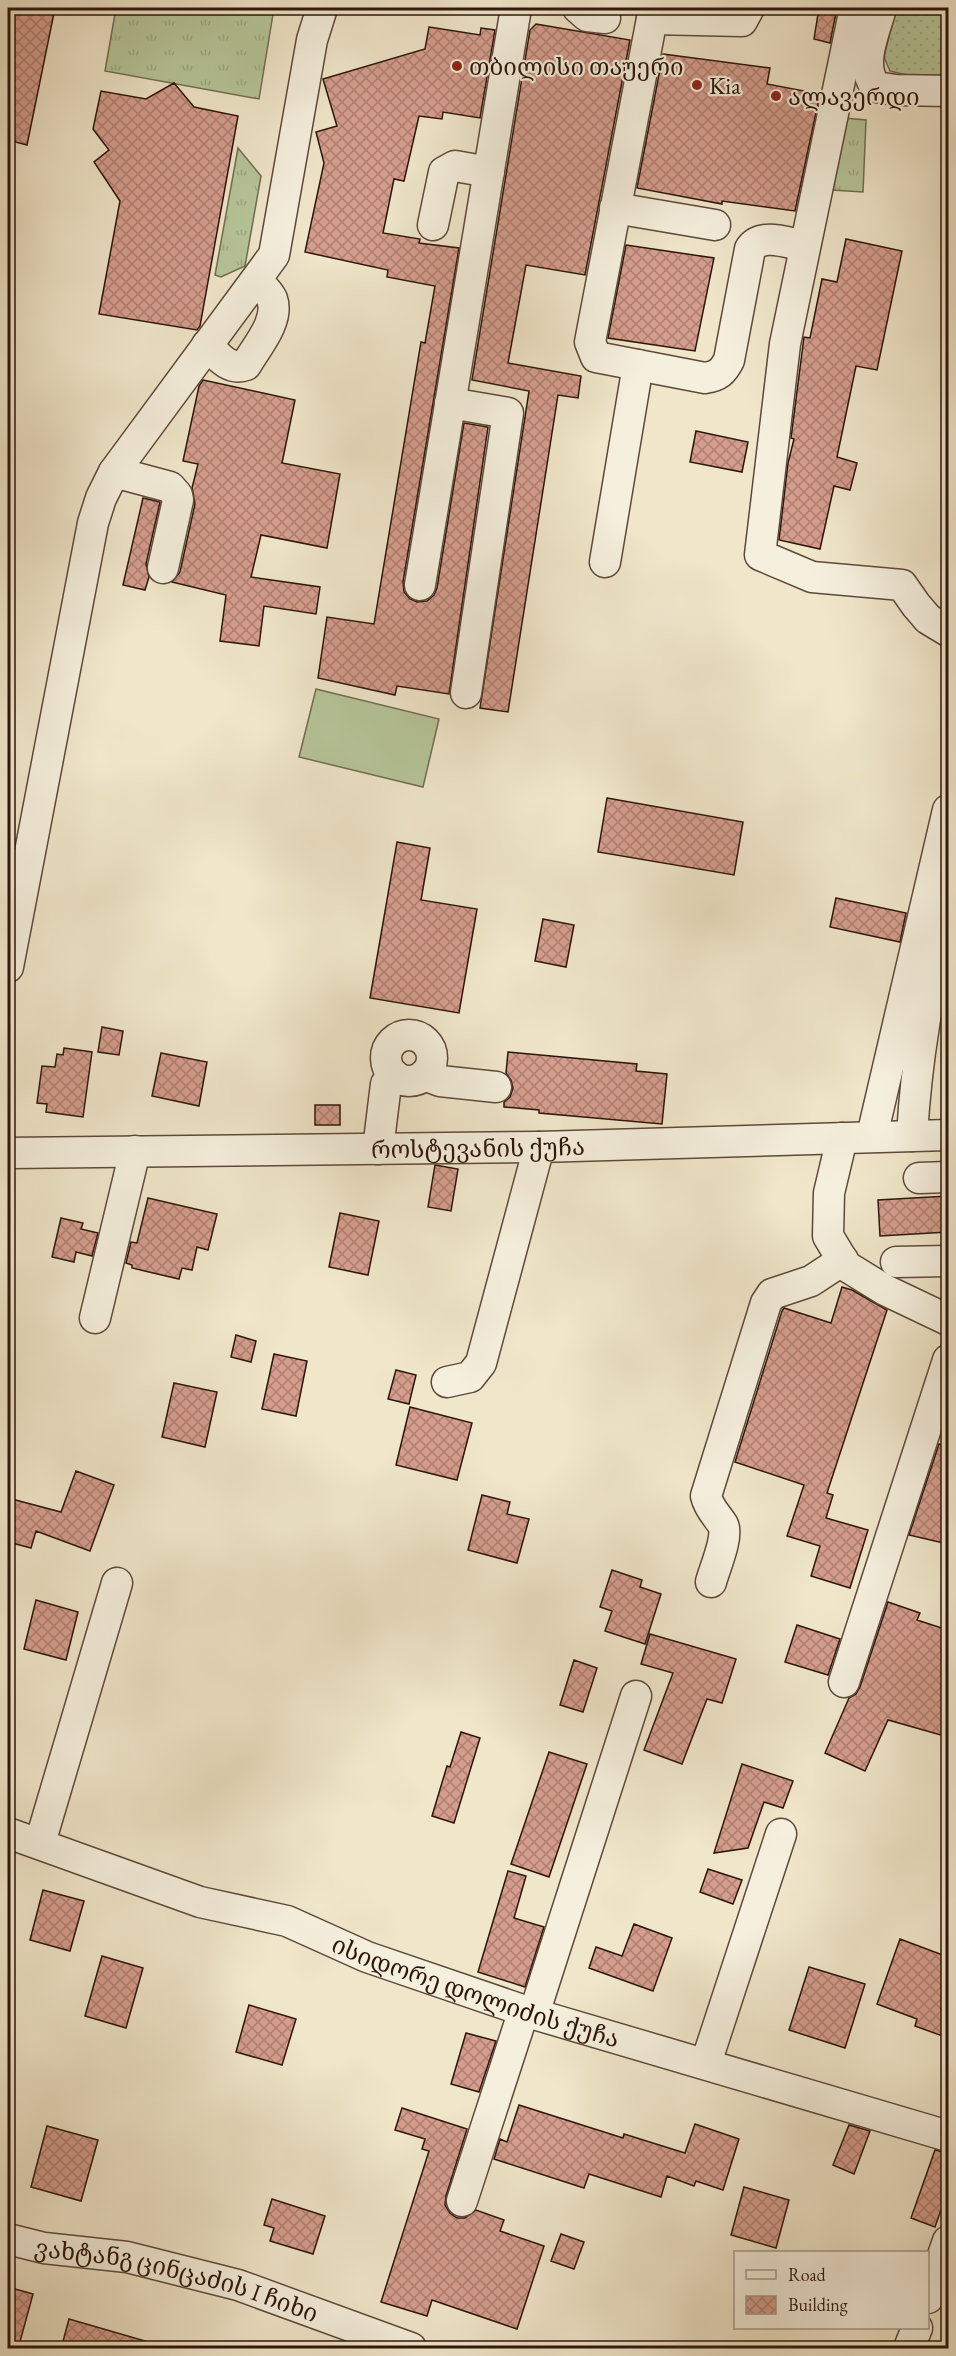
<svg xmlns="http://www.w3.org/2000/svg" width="956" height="2356" font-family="'EB Garamond','Noto Serif Georgian',serif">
<defs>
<pattern id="grass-tufts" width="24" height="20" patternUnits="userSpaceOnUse" patternTransform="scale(1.5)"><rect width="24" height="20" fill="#b6c69a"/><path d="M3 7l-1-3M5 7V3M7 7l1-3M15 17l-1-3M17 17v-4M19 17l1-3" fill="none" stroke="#9da983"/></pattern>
<pattern id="park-dots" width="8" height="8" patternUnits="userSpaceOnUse" patternTransform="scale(1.5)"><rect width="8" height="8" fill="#b6c69a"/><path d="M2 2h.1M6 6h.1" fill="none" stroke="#9da983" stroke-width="1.8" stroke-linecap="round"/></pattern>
<pattern id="building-cross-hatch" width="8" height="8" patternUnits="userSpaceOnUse" patternTransform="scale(1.5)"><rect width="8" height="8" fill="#d59d8d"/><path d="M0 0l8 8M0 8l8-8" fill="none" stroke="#ad7f71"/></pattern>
</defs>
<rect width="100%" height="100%" fill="#f0e6ca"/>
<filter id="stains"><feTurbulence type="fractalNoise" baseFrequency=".00333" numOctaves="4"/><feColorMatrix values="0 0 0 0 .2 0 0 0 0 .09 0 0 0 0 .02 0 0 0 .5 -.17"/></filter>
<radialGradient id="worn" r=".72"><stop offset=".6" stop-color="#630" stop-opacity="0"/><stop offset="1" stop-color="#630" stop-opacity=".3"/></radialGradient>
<path fill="url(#grass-tufts)" stroke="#716e52" stroke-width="1.5" d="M 116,8 L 274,8 L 259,99 L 105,71 Z
M 844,118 L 866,120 L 863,192 L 832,190 Z
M 238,148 L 261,176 L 245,266 L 221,277 L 215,275 Z"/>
<path fill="url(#park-dots)" stroke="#716e52" stroke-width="1.5" d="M 896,8 L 948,8 L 948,75 L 907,75 L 890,71 L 884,57 Z"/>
<path fill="#b6c69a" stroke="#716e52" stroke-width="1.5" d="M 316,689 L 439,719 L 423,787 L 299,757 Z"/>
<path fill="url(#building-cross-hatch)" stroke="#2c150a" stroke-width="1.5" d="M 13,8 L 55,8 L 27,145 L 8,140 L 8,10 L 13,10 Z
M 819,8 L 837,8 L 830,43 L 814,39 Z
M 536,24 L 630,40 L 585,275 L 526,265 L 508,363 L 581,376 L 578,398 L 558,395 L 508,712 L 480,708 L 529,391 L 472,380 L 530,30 Z
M 429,27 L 480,35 L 481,28 L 495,30 L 480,118 L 443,112 L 442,119 L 419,116 L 404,181 L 394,179 L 383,233 L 420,239 L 419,243 L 459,248 L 403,582 L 404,592 L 410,599 L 417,602 L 427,601 L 434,595 L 437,588 L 464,423 L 488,427 L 449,694 L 397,686 L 395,695 L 318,678 L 327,617 L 374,624 L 421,342 L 425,343 L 435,286 L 387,277 L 388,270 L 305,252 L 324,163 L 316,132 L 337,126 L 323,79 L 425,49 Z
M 663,54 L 770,68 L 767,84 L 820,94 L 795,211 L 722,201 L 722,204 L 637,188 Z
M 174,83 L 194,107 L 238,116 L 200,326 L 197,330 L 99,314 L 120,201 L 94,162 L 109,150 L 93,129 L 101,91 L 146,99 Z
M 846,239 L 902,251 L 877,370 L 856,366 L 837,457 L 857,463 L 850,490 L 834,486 L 820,549 L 779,540 L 788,463 L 794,439 L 791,438 L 804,337 L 810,338 L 822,279 L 837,282 Z
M 626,245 L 714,258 L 695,351 L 608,338 Z
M 203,380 L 295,400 L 282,463 L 340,474 L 327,548 L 261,535 L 251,577 L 320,587 L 316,614 L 264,606 L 259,646 L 220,641 L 226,595 L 172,582 L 180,572 L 195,504 L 192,488 L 198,464 L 183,461 L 199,386 Z
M 696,431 L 748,442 L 742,472 L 690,462 Z
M 143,498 L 160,502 L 146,564 L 149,577 L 145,590 L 123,585 Z
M 607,798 L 743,822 L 734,875 L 598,852 Z
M 397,842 L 430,848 L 421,900 L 477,909 L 459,1013 L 370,998 Z
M 836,898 L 906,913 L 900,942 L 830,927 Z
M 543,919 L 574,925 L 566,967 L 535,961 Z
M 102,1027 L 123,1031 L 119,1055 L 98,1052 Z
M 64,1048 L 92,1052 L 83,1117 L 46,1112 L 47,1104 L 37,1103 L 42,1066 L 55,1067 L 57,1054 L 63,1055 Z
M 508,1052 L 637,1064 L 636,1071 L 667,1074 L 662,1124 L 539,1113 L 539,1110 L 504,1107 L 504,1102 L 510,1097 L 513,1088 L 511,1080 L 506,1073 Z
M 161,1053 L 207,1062 L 199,1106 L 152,1096 Z
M 315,1105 L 340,1105 L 340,1125 L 315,1125 Z
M 435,1165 L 458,1169 L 451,1211 L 428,1207 Z
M 948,1196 L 948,1232 L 880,1236 L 878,1200 Z
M 148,1198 L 217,1214 L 208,1250 L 197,1247 L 192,1270 L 182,1268 L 179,1279 L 132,1268 L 132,1265 L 126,1263 L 131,1242 L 137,1243 Z
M 340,1213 L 379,1221 L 368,1275 L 329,1267 Z
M 61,1218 L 83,1223 L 81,1229 L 98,1233 L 92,1256 L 76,1252 L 74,1262 L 52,1257 Z
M 842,1287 L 852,1290 L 887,1310 L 827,1493 L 833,1495 L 826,1518 L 868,1530 L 850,1588 L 811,1576 L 820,1546 L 787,1536 L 804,1485 L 735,1462 L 782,1311 L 784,1308 L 831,1323 Z
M 236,1335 L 256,1341 L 251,1362 L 231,1357 Z
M 274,1354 L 307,1361 L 296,1416 L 262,1409 Z
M 396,1370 L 416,1375 L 409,1404 L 388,1399 Z
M 174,1383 L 217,1392 L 205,1447 L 162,1437 Z
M 410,1407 L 472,1423 L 457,1480 L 396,1465 Z
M 939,1444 L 948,1447 L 948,1544 L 909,1535 Z
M 76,1471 L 114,1485 L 90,1551 L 36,1531 L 31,1548 L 8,1542 L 8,1498 L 61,1512 Z
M 482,1495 L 510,1502 L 507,1514 L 529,1519 L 517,1563 L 468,1550 Z
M 612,1570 L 642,1580 L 640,1587 L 661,1594 L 645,1644 L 605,1631 L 612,1611 L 600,1607 Z
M 36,1600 L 78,1612 L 66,1660 L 24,1649 Z
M 888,1602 L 920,1613 L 917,1620 L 948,1630 L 948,1737 L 888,1720 L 865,1771 L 825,1753 L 849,1698 L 856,1694 L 860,1687 Z
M 797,1625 L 840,1639 L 828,1675 L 785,1662 Z
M 650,1634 L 736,1659 L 722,1703 L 707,1699 L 682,1764 L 644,1750 L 673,1673 L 641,1664 Z
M 574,1660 L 597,1668 L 583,1712 L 560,1705 Z
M 461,1732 L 480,1738 L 454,1823 L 432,1816 L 447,1766 L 450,1767 Z
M 549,1752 L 587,1764 L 549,1877 L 511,1864 Z
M 742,1764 L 793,1781 L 783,1808 L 764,1802 L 748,1848 L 714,1853 Z
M 708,1869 L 742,1880 L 733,1904 L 700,1892 Z
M 508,1871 L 526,1876 L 514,1918 L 544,1927 L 525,1987 L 478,1972 Z
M 43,1890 L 84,1901 L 70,1951 L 30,1940 Z
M 634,1924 L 672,1938 L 653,1991 L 589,1968 L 596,1947 L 622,1956 Z
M 900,1939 L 948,1957 L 948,1989 L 941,2009 L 948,2011 L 948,2038 L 915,2026 L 917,2019 L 877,2004 Z
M 102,1956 L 143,1968 L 126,2028 L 85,2016 Z
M 809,1967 L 865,1984 L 845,2048 L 789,2030 Z
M 249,2005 L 296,2019 L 282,2065 L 236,2052 Z
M 466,2033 L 496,2041 L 479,2092 L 451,2084 Z
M 519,2105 L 623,2138 L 624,2134 L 685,2153 L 695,2124 L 739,2139 L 723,2190 L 696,2181 L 694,2186 L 667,2176 L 661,2197 L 589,2174 L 584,2188 L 494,2159 L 500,2139 L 507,2142 Z
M 402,2108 L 467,2129 L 446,2196 L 445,2205 L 450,2213 L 457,2218 L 465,2218 L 476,2210 L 504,2220 L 500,2231 L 544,2246 L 517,2329 L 432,2300 L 427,2316 L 381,2302 L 429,2151 L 422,2149 L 425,2139 L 395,2130 Z
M 849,2125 L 870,2131 L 854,2174 L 833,2165 Z
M 47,2126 L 98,2140 L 81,2201 L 31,2187 Z
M 935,2150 L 948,2153 L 948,2190 L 935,2227 L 911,2218 Z
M 744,2187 L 789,2200 L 776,2248 L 731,2235 Z
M 272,2199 L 325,2216 L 313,2254 L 270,2241 L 274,2228 L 264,2225 Z
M 561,2234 L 584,2242 L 574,2269 L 551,2261 Z
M 8,2287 L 33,2294 L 18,2349 L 8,2349 Z
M 69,2319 L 152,2343 L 152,2349 L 61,2349 Z"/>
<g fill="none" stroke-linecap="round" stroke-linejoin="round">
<defs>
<g id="minor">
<path d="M 578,8 L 587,16 L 605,18"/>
<path d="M 654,8 L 590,342 L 596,357 L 705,378 C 718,376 723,372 729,360 L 750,249 C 761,232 788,243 805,246"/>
<path d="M 855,8 L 785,344 L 760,555 L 812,577 L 902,585 L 916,605 L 928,619 L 948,631"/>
<path d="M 881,8 C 875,32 858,65 876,87 L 896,90 L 948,91"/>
<path d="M 652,19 L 742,21 L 749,8"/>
<path d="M 615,208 L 715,225"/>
<path d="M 433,225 L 444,172 L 455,166 L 489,172"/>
<path d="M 207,345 C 218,356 229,371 246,365 C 256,347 280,321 272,299 C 269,292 261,285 256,280"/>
<path d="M 450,403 L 508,413 L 466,693"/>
<path d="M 114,472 L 170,487 L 177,495 L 178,500 L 163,568"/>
<path d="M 605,562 L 638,365"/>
<path d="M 420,585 L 516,8"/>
<path d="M 8,967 L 93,523 L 101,498 L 114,472 L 274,255 L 312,40 L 322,8"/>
<circle cx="409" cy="1058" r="23"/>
<path d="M 424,1075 L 440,1081 L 496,1087"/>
<path d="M 872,1136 L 948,810"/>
<path d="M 912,1136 C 916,1065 928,985 948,918"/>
<path d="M 842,1138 L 829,1193 L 828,1236 L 846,1266 L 885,1290 L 948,1320"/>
<path d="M 378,1149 L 386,1084 L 394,1075"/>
<path id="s1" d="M 8,1153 L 539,1147 L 948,1135"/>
<path d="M 919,1178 L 948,1177"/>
<path d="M 896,1262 L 948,1261"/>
<path d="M 95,1318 L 135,1151"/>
<path d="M 447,1382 L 470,1377 L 481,1363 L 539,1147"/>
<path d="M 711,1582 C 714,1570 729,1536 723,1525 C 717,1515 709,1509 706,1496 L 766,1303 L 772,1294 L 811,1281 L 843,1260"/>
<path d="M 844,1682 L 948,1360"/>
<path id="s2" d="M 8,1833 L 200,1902 L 287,1921 L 367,1957 L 534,2014 L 948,2136"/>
<path d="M 40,1843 L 117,1583"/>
<path d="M 534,2014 L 636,1696"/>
<path d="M 706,2063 L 781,1834"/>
<path d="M 462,2201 L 524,2010"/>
<path id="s3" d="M 8,2239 L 44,2248 L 127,2257 L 238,2285 L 411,2348"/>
<path d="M 928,2298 L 948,2241"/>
<path d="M 909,2348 L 917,2328"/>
</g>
</defs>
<use href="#minor" stroke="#5d493a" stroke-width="33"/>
<use href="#minor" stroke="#f5efdd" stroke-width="30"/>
</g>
<g fill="#8f2418" stroke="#f5efdd" stroke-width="2">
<circle cx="457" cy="66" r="6"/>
<circle cx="697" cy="85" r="6"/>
<circle cx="776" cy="96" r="6"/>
</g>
<g text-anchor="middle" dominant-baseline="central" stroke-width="4.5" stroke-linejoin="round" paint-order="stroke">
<g font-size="24" fill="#2c150a" stroke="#f5efdd" text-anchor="start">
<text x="469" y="66">თბილისი თაუერი</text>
<text x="709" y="85">Kia</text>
<text x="788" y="96">ალავერდი</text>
</g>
<g font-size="24" fill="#2c150a" stroke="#f5efdd">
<text stroke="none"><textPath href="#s1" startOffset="470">როსტევანის ქუჩა</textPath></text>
<text stroke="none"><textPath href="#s2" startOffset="495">ისიდორე დოლიძის ქუჩა</textPath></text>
<text stroke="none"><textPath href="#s3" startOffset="174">ვახტანგ ცინცაძის I ჩიხი</textPath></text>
</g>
</g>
<rect width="956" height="2356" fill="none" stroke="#f0e6ca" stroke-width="30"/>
<rect x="9" y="9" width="938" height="2338" fill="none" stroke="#2c150a" stroke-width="3"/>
<rect x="15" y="15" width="926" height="2326" fill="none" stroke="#2c150a" stroke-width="1.5"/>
<rect x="734" y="2251" width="195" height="78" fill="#f5efdd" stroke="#a59889" stroke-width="1.5"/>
<rect x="746" y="2270" width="30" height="9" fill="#f5efdd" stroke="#a59889" stroke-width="1.5"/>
<text x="788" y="2281" font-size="18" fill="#2c150a">Road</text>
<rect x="746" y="2296" width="30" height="18" fill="url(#building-cross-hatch)" stroke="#a59889" stroke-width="1.5"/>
<text x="788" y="2311" font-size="18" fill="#2c150a">Building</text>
<rect width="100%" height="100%" filter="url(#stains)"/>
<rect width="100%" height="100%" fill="url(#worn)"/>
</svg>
